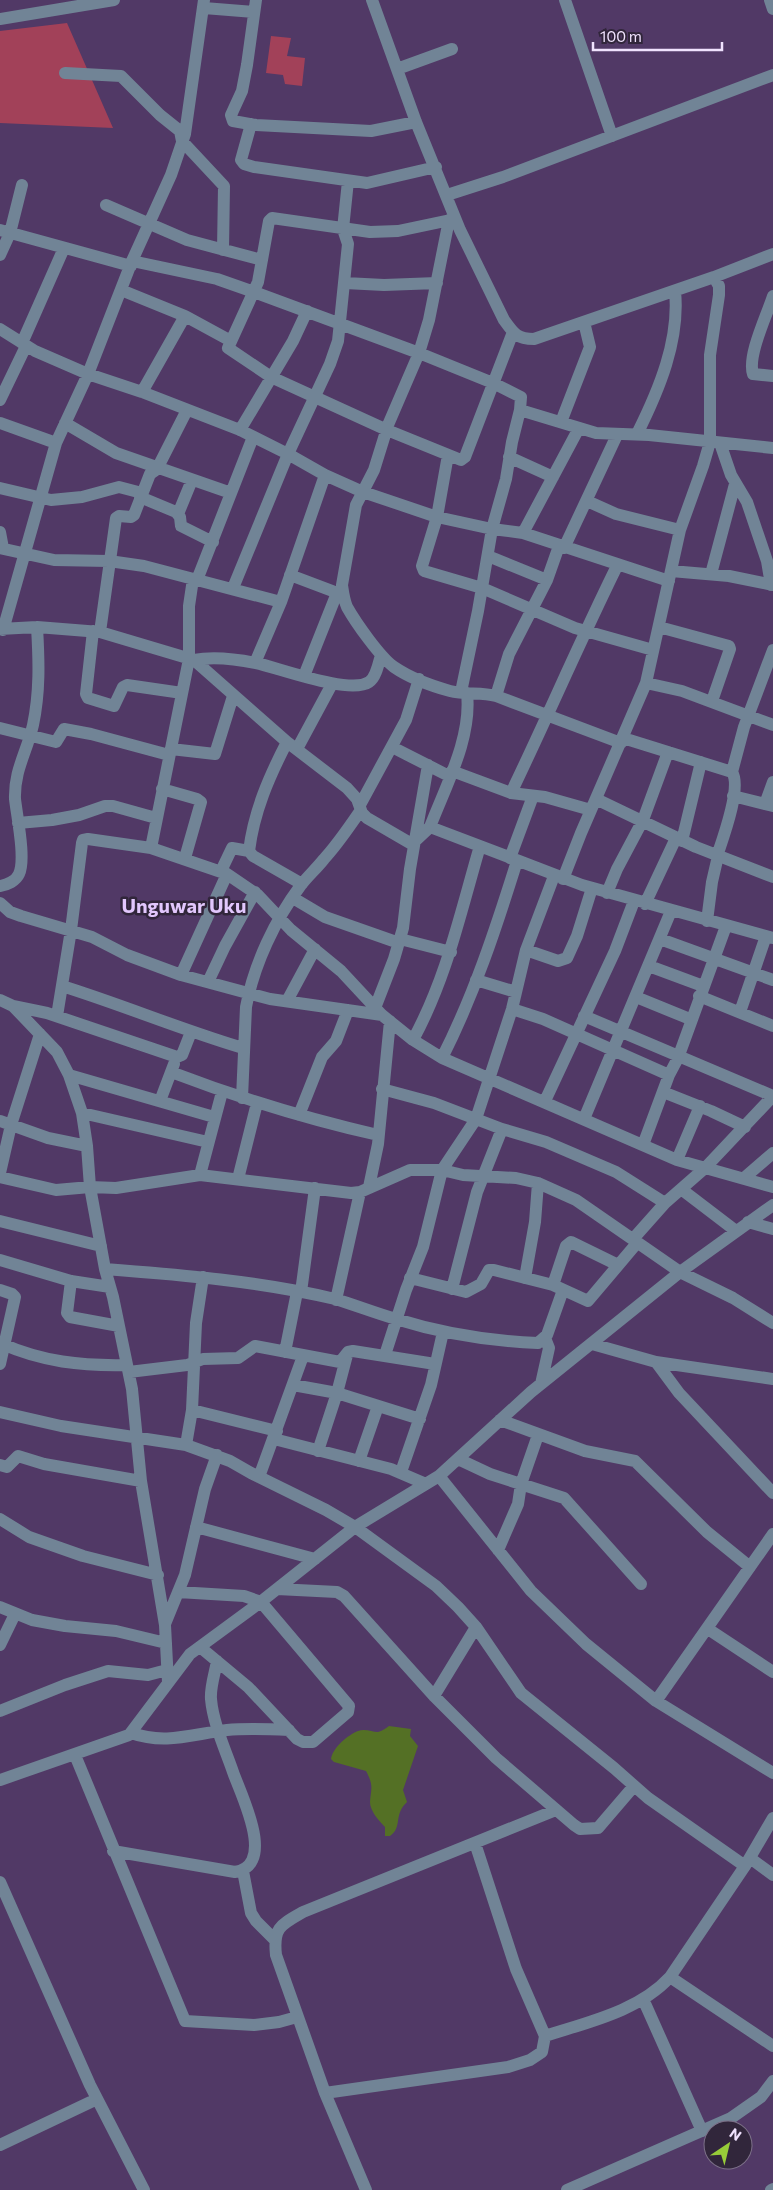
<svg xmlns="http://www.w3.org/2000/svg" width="773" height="2190" font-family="Commissioner,sans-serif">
<rect width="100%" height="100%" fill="#513966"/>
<path fill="#a24159" d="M 67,23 L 113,128 L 0,123 L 0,31 Z
M 271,36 L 291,38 L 287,56 L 305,58 L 302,86 L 285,84 L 283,75 L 266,73 Z"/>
<path fill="#547025" d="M 389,1726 L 411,1729 L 410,1736 L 418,1746 L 403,1790 L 407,1802 C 393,1815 403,1827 390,1836 L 385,1836 L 385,1827 C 379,1821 370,1811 370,1802 C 371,1788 374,1786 366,1771 L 334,1762 L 331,1759 C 333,1747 348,1735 358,1731 C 365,1728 372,1732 378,1732 C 382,1731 386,1728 389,1726 Z"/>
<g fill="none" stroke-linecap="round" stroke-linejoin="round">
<path stroke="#718496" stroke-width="12" d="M 256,0 L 247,65 L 242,91 L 231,115 L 233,121 L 256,125 L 371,131 L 416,122
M 372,0 L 416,122 L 460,230 L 504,320 C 514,334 517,339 534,339 L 714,277 L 773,254
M 565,0 L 612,136
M 770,0 L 773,9
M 204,8 L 254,12
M 0,19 L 114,0
M 397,69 L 452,49
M 65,73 L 121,76 L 160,115 L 180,131 L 182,141 L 224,186 L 223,250
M 251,124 L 241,160 L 244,164 L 254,167 L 367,183 L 436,167
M 447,195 L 503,177 L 773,75
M 106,205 L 187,240 L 262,260
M 455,219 L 398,231 L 370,232 L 272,218 L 269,221 L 258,282 L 228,348 L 271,377 L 387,430 L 461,460 L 465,457 L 513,332
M 449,220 L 429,320 L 419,353 L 388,425 L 374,470 L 356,505 L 342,585 C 343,592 344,600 347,607 C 356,623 380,657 394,667 C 410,678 432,686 450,691 C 465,695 481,692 496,696 L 621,743
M 0,230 L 131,266
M 0,255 L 10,233 L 22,185
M 132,261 L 217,279 L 254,292 L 419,353 L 493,383 L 521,397 L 520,410 L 512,442 L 506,479 L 492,529 L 478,611 L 461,692
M 345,283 L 384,285 L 437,283
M 121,290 L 185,316 L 231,341
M 773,296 C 767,315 747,356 753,374 L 773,376
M 0,329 L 35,351 L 88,374 L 142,392 L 240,430 L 288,454 L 325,475 L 363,492 L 437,517 L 492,529 L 523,533 L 669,581
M 22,343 L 64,248
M 142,392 L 185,316
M 0,400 L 26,346
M 520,410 L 596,433 L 649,435 L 773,448
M 561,422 L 590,347 L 584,322
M 0,423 L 56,443
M 65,423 L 116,453 L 231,493
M 240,430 L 293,341 L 307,311
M 637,434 C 659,390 680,340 675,291
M 720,443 L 731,475 L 747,502 L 767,561 L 771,585
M 448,455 L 437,517 L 422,566 L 424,571 L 482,588 L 575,628 L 653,650
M 509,457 L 553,477
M 0,488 L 51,500 L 82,497 L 119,487 L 142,493
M 140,497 L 176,512 L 180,517 L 181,526 L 213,542
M 587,501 L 616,514 L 680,530
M 178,514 L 192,480
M 0,532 L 3,548
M 523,533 L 579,428
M 0,548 L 54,560 L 109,561 L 144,566 L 281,602
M 564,548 L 617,435
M 488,556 L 547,580
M 671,571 L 729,576 L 773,585
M 711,574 L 735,484
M 290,575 L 343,595
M 197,580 L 253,437
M 233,588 L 288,454 L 330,364 L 338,341 L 348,244 L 343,229 L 348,181
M 659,627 L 729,646 L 730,649 L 712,701
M 0,629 L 37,627 L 100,632 L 194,660 L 287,742 L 347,788 L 357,799 L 362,813 L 367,818 L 410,843 L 415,841 L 430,827 L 582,885 L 773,938
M 3,630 L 56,443 L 88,374 L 132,261 L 171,175 L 185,134 L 204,0
M 93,631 L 86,694 L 88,698 L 114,706 L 123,687 L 127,685 L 182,693
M 100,632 L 116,518 L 119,516 L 131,517 L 134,515 L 150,474 L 157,469 L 187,410
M 194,660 C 214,656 236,659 256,663 C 279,668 350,695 369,682 C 376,678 379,662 381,655
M 255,663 L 281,602 L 325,475
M 304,676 L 337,593
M 646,683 L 682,691 L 773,725
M 496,696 L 509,654 L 547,580 L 559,546
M 0,728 L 56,742 L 64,729 L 91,734 L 169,755
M 623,738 L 732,772 C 742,787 723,838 717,856
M 287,742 C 269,777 254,811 249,851 L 253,856 L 302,884
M 392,747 L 449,776
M 171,749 L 215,754 L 233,696
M 297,749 L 332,684
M 452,771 L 511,793 L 545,797 L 591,810
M 732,772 L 744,727 L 773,650
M 162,789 L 197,799 L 201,802 L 185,858
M 511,793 C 547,718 580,641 617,566
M 733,796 L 773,806
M 596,799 L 696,847 L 773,877
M 765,804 L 773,782
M 360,805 L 406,720 L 419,679
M 18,823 L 52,820 L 79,815 L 105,806 L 113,806 L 156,818
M 430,827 C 446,785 472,738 467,693
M 682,841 L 701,762
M 151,848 L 189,659 L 189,606 L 193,579
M 510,858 L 533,796
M 517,861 C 496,928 474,995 442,1058 L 677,1160 L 773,1187
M 221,871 L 232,848 L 249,851
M 563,879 L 581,833 L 646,683 L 680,530 L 703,466 L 710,442 L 710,355 L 719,295 L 719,286 L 714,277
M 0,886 C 7,885 16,881 19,874 C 26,859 17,817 15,799 C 14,770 27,752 33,725 C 40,692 39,661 37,627
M 607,893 L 617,869 L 643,820 L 668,752
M 293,898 L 325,917 L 399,943
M 0,903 L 10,912 L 21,916 L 92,937 L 127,955 L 181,975 L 270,999 L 382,1015
M 645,904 L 676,838
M 707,921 L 712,882 L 718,856
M 400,939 L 451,952
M 660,939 L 773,980
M 526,950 L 558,961 L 567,958 L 577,936 L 592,888
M 649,966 L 703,986
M 181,975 L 227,874
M 476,980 L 516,992
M 208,982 L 225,946 L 255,892
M 62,986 C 123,1005 182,1030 243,1048
M 699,996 L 773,1026
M 636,997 L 690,1019
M 0,1000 L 13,1006 L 57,1052 L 69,1075 L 82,1113 L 87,1146 L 90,1187 L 105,1269 L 113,1297 L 132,1389 L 141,1481 L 165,1625 L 168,1682
M 287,1001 L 315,949
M 13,1006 L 47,1013 L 177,1057 L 182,1055 L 191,1032
M 375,1008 L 394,959 L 403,928 L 410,869 L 428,765
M 512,1009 L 543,1019 L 669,1075
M 740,1012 L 766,936
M 57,1016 L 71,930 L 82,843 L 83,840 L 88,839 L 151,848 L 227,874 L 258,895 L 291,930 L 341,971 L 382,1015 L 413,1040 L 442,1058
M 584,1016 L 773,1096
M 413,1040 C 447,977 460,914 480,846
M 171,1072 C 239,1098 307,1119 378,1135
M 69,1075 L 214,1117
M 382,1089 L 434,1103 L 502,1129 L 546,1142 L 616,1172 L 665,1203
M 663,1092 L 711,1111 L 745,1127
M 242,1098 L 246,1007 C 254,964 275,920 301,885 C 308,876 317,868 324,859 C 338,844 349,827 361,810
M 160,1101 L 174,1064
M 545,1101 L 615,951 L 634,901
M 82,1113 L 208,1142
M 299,1115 L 322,1057 L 336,1041 L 348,1010
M 584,1119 L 671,911
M 0,1121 L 48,1138 L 87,1146
M 643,1145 L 669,1075 L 678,1058 L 726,926
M 677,1160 L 700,1106
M 0,1173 L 11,1125 L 40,1034
M 200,1175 L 222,1092
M 0,1177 L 56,1190 L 90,1187 L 116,1188 L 200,1175 L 351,1193 L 360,1192 L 410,1170 L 442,1170 L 463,1175 L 516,1178 L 538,1183 L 576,1200 L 680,1272 L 733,1298 L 773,1323
M 744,1178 L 773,1153
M 238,1179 L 257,1103
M 369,1187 L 378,1144 L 390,1021
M 681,1189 L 736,1231
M 0,1221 L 101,1246
M 748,1222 L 773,1229
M 633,1239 L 665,1203 L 705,1168 L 773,1096
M 0,1260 L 71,1281 L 110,1287
M 105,1269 C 182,1275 259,1281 335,1299 C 355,1305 375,1313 396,1319 C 444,1334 488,1341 538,1343 L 547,1335 L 563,1290
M 410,1278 L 466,1292 L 481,1284 L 489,1270 L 494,1270 L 553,1285 L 588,1301 L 637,1243
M 525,1278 L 535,1222 L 538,1183
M 71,1281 L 67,1313 L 70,1317 L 119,1326
M 553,1285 L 566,1246 L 571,1242 L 618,1265
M 452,1289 L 477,1192 L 502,1129
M 0,1290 L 12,1294 L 15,1297 L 0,1364
M 301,1292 L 315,1188
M 336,1300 L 360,1192
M 0,1343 C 42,1362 82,1366 127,1365
M 592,1344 L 656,1362 L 679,1393 L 773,1493
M 285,1352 L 297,1292
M 385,1355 L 406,1290 L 423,1247 L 442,1170 L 476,1119 L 512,1009 L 526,950 L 554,876
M 656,1362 L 773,1379
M 129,1372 L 187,1365 L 203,1359 L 238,1358 L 255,1346 L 340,1362 L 348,1352 L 353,1351 L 435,1364
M 541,1384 L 549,1348 L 545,1338
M 293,1385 L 337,1393 L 420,1419
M 192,1410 L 277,1431
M 0,1412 L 61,1426 L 186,1445 L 230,1461 L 251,1473 L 326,1510 L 355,1527 L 436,1586 L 458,1607 L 476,1627 L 521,1693 L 614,1768 L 648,1798 L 745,1866
M 500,1420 L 585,1451 L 635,1461 L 707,1532 L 750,1567
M 274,1439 L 391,1469 L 426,1484
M 186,1445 L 192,1410 L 196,1323 L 203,1277
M 318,1451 L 337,1393 L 347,1355
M 458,1459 L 490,1474 L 564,1498 L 641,1584
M 359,1461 L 378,1406
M 0,1465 L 7,1467 L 18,1456 L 44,1464 L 141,1481
M 401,1472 L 431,1385 L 443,1332
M 439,1476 L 531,1591 L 586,1644 L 656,1701 L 773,1773
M 259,1477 L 303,1356
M 0,1519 L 29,1537 L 83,1556 L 158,1575
M 196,1527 L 315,1559
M 498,1550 L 518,1504 L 521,1484 L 538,1435
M 277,1589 L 337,1592 L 344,1596 L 434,1696 L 496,1758 L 574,1825 L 580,1829 L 598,1828 L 634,1786
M 178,1592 L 244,1596 L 261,1602 L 349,1706 L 348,1712 L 313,1742 L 303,1742 L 297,1739 L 248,1687 L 200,1647
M 0,1607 L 32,1620 L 65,1626 L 116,1631 L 166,1643
M 165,1624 L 185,1575 L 205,1489 L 217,1455
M 708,1629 L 773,1672
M 0,1645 L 15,1614
M 434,1696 L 476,1627
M 656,1701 L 773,1534
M 0,1711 L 65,1685 L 108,1671 L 148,1675 L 167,1670
M 131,1733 C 166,1745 192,1734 227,1730 C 247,1728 268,1729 289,1730
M 75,1755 L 185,2021 L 254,2025 L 279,2022 L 297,2017
M 0,1780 L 129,1735 L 190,1654 L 258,1604 L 355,1527 L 439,1476 L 531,1392 L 680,1272 L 773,1205
M 113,1851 L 235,1872 C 277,1865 241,1795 233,1772 C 225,1749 213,1723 211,1699 C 210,1687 215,1673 217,1661
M 750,1858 L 773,1875
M 243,1871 L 251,1913 L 256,1921 L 274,1939
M 0,1882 L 90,2085 L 144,2190
M 670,1977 L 773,2046
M 643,1999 L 702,2131
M 545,2036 C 588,2022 639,2011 670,1977 L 745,1866 L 773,1818
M 325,2093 L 508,2067 L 530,2060 L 542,2052 L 545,2036 L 516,1969 L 475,1843
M 0,2145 L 97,2099
M 366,2190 L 325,2093 L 276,1955 C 273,1928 280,1925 303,1912 L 556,1810
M 567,2190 L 731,2118 L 761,2097 L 773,2081
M 771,2190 L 773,2189"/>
</g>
<g text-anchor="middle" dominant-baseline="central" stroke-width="5" stroke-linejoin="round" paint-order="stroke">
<g font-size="20" font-weight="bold" fill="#e2c7fd" stroke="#31263b">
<text x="184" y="905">Unguwar Uku</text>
</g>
</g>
<g transform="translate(728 2145) rotate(35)"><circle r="24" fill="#31263b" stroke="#7d7189"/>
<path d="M0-4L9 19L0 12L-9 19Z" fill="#97cc39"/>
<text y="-8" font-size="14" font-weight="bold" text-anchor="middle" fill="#f0e2fe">N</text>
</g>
<path d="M593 42v8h129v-8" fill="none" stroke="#f0e2fe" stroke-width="2.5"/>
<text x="600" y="42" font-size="15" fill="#f0e2fe" stroke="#31263b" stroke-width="4" paint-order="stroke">100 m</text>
</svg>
